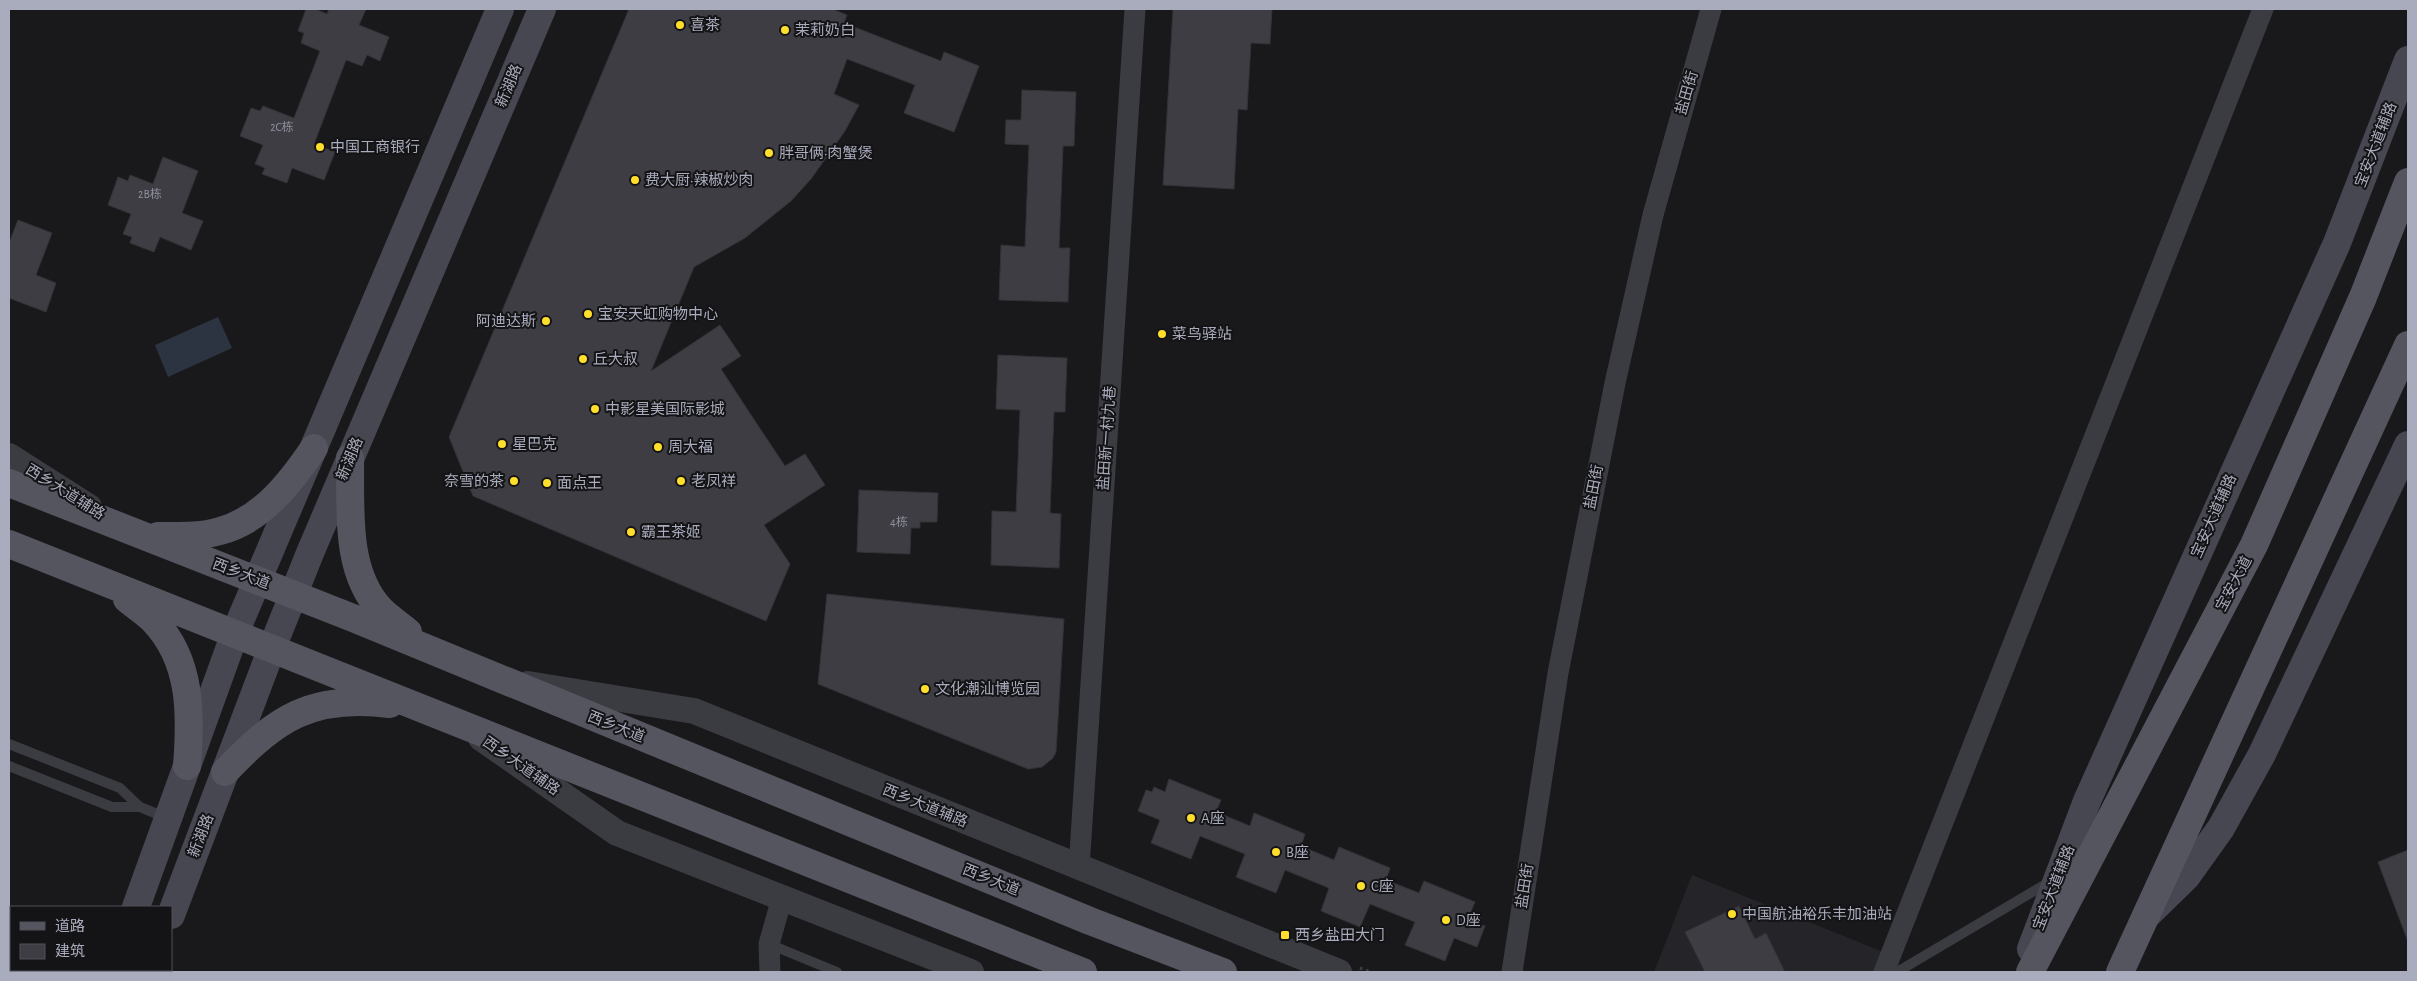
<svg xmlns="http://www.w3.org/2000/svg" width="2417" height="981" font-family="'Alegreya Sans','Noto Sans SC',sans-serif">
<rect width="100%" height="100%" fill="#19181b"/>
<path fill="#252428" d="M 1692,875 L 1886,953 L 1878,972 L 1654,972 Z"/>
<path fill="#2d3441" d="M 218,317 L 232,348 L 168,377 L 155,345 Z"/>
<path fill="#3e3d43" stroke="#333237" d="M 306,9 L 315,9 L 327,14 L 329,9 L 366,9 L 359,25 L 389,37 L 380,61 L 367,55 L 362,66 L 346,60 L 314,144 L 335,152 L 324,180 L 292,168 L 287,183 L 262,174 L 265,168 L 255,164 L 263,145 L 240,136 L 251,108 L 260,111 L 263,106 L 294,118 L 320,51 L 301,43 L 304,33 L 298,31 Z
M 629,9 L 832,9 L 847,15 L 844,23 L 941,61 L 944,52 L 979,66 L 954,132 L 904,113 L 915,85 L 847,59 L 834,94 L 859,105 L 845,131 L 811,179 L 791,201 L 745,238 L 694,267 L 651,371 L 720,325 L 741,356 L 721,369 L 753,418 L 785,466 L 805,454 L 825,485 L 764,525 L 790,564 L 766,621 L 473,496 L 449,437 Z
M 1173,9 L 1272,9 L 1270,44 L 1251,43 L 1247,110 L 1238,109 L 1234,189 L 1163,185 Z
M 1022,90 L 1076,92 L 1074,146 L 1063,146 L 1059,248 L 1070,248 L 1068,302 L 999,300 L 1001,245 L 1025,247 L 1029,145 L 1005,144 L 1006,120 L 1021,120 Z
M 163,157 L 198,171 L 182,213 L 203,221 L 191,250 L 160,237 L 154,252 L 130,243 L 132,237 L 123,234 L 131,214 L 108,205 L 118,177 L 128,181 L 130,175 L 153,184 Z
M 18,220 L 52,233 L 36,275 L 56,283 L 46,312 L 9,298 L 9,243 Z
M 998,355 L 1067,358 L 1065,412 L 1054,412 L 1050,513 L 1061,514 L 1059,568 L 991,565 L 992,511 L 1016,512 L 1020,410 L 996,409 Z
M 859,490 L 938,493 L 937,522 L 920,522 L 920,528 L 911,528 L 910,554 L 857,552 Z
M 827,594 L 1064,619 L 1056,752 L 1053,758 L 1042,767 L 1028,769 L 818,684 Z
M 1169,779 L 1221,800 L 1216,812 L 1250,826 L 1254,813 L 1305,834 L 1301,846 L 1334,860 L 1339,847 L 1390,868 L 1386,880 L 1419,893 L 1424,881 L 1475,902 L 1470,914 L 1481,918 L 1479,924 L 1485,926 L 1477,947 L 1454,938 L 1445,961 L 1405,945 L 1415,922 L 1370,904 L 1360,927 L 1321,911 L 1329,888 L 1285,870 L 1276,893 L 1236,877 L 1245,854 L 1200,836 L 1191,859 L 1151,843 L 1160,820 L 1138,811 L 1146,790 L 1152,792 L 1154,787 L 1165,792 Z
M 2408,850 L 2408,938 L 2407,939 L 2378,862 Z
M 1739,906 L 1755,939 L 1766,933 L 1785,972 L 1705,972 L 1685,932 Z"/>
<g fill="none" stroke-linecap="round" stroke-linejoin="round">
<path stroke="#3f4048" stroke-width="3" stroke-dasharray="2.5 4" stroke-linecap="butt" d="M 1360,968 L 1371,972"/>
<path stroke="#3b3b42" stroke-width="10" d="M 9,744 L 120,788 L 140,807 L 167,818
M 9,766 L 112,807 L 140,807
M 769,944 L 837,972
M 1897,972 L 2051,881"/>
<path stroke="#3b3b42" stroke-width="21" d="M 1079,868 L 1135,9
M 770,972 L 769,944 L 782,898
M 1512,972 L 1558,673 L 1615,383 L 1653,215 L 1711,9
M 1884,972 L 2263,9"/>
<path stroke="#3b3b42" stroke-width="26" d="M 9,456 L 89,507
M 528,684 L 694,711 L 1339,972
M 481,738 L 617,833 L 971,972"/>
<path stroke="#474751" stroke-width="28" d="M 136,907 L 235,633 L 500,9
M 171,915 L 272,648 L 310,553 L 542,9
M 2146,916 L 2186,877 L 2221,828 L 2262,754 L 2408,445
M 2031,949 L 2087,801 L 2337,243 L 2408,60
M 113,972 L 114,970
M 150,972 L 150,970"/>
<path stroke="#555560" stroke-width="28" d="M 350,458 C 351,507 344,571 381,610 C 389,618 400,625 408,632
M 9,483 L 353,618 L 1090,921 L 1223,972
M 158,536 C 178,536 201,537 220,531 C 262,520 291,482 314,448
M 9,544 L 1083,972
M 127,599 C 135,606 146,613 154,621 C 192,661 191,715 187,766
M 225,772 C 276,718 312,694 390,704
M 2030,972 L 2254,545 L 2363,297 L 2408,182
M 2120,972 L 2408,345"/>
</g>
<g fill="#ffde2c" stroke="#141316" stroke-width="2">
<circle cx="680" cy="25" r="5"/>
<circle cx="785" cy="30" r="5"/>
<circle cx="320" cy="147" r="5"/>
<circle cx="769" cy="153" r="5"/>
<circle cx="635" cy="180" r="5"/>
<circle cx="588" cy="314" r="5"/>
<circle cx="546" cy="321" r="5"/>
<circle cx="1162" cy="334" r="5"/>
<circle cx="583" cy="359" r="5"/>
<circle cx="595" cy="409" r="5"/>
<circle cx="502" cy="444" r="5"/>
<circle cx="658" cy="447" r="5"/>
<circle cx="514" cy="481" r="5"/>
<circle cx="681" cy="481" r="5"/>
<circle cx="547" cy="483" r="5"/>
<circle cx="631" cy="532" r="5"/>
<circle cx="925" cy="689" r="5"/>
<circle cx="1191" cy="818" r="5"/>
<circle cx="1276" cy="852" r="5"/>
<circle cx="1361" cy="886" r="5"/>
<circle cx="1732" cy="914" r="5"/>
<circle cx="1446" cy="920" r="5"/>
<rect x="1280" y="930" width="10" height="10" rx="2.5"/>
</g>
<g text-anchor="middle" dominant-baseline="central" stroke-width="4" stroke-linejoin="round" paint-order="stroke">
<g font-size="12" fill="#8e909e">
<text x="282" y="127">2C栋</text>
<text x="150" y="194">2B栋</text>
<text x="899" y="522">4栋</text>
</g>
<g font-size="15" fill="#a9acbc" stroke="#141316" text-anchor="start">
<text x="690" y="25">喜茶</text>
<text x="795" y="30">茉莉奶白</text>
<text x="330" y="147">中国工商银行</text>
<text x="779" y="153">胖哥俩·肉蟹煲</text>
<text x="645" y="180">费大厨·辣椒炒肉</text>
<text x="598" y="314">宝安天虹购物中心</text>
<text x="536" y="321" text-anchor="end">阿迪达斯</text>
<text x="1172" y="334">菜鸟驿站</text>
<text x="593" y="359">丘大叔</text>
<text x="605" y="409">中影星美国际影城</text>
<text x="512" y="444">星巴克</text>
<text x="668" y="447">周大福</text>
<text x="504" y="481" text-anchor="end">奈雪的茶</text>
<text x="691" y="481">老凤祥</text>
<text x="557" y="483">面点王</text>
<text x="641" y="532">霸王茶姬</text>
<text x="935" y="689">文化潮汕博览园</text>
<text x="1201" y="818">A座</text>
<text x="1286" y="852">B座</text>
<text x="1371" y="886">C座</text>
<text x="1742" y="914">中国航油裕乐丰加油站</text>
<text x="1456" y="920">D座</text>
<text x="1295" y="935">西乡盐田大门</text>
</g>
<g font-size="15" fill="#a9acbc" stroke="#141316">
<text transform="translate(509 86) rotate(-67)">新湖路</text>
<text transform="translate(1687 93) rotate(-74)">盐田街</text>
<text transform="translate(2376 145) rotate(-69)">宝安大道辅路</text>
<text transform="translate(1107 438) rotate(-86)">盐田新一村九巷</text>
<text transform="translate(350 459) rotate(-67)">新湖路</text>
<text transform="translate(1594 487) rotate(-79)">盐田街</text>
<text transform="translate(65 492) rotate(32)">西乡大道辅路</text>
<text transform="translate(2214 516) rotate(-66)">宝安大道辅路</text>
<text transform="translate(241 574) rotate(21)">西乡大道</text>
<text transform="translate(2234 584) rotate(-62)">宝安大道</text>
<text transform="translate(616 727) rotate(22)">西乡大道</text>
<text transform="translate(521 766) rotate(35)">西乡大道辅路</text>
<text transform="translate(925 806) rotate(22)">西乡大道辅路</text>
<text transform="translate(201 836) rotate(-69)">新湖路</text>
<text transform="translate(991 880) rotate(22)">西乡大道</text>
<text transform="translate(1525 886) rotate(-81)">盐田街</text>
<text transform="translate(2054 888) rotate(-69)">宝安大道辅路</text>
</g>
</g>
<rect width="2417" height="981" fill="none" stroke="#a9acbc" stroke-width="20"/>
<rect x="10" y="906" width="162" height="65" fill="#141316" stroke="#505058"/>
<rect x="20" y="922" width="25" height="8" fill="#555560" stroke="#505058"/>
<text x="55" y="931" font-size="15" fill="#a9acbc">道路</text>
<rect x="20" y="944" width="25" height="15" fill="#3e3d43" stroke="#505058"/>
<text x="55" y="956" font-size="15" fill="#a9acbc">建筑</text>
</svg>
